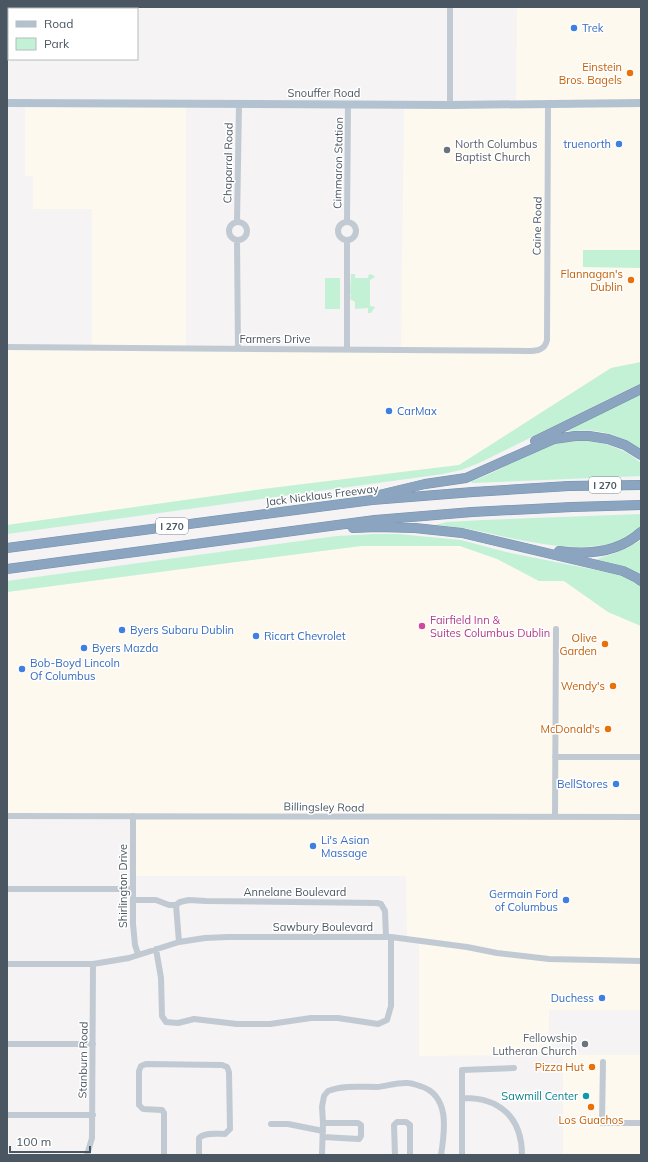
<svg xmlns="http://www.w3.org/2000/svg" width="648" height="1162" font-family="Mulish,sans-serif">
<rect width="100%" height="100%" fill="#f5f3f3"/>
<path fill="#fdf9ef" d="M 517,7 L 641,7 L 641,362 L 611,368 L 459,465 L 263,489 L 7,525 L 7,347 L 92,346 L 92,209 L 33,209 L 33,176 L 25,176 L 25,102 L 186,102 L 186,348 L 401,349 L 404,102 L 516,102 Z
M 361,546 L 460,546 L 497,559 L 539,581 L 564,581 L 608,612 L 641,626 L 641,1010 L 549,1010 L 549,1055 L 419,1056 L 419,941 L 407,939 L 406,876 L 133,876 L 133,816 L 7,816 L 7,592 L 236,562 Z
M 563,1055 L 641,1055 L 641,1155 L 563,1155 Z"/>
<path fill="#c3f1d5" d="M 583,250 L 641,250 L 641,268 L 583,267 Z
M 351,274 L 355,274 L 355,278 L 368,278 L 369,274 L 373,275 L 375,277 L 370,280 L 370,306 L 375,307 L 371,313 L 368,313 L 368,308 L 355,309 L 355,302 L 350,299 L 351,294 L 350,294 Z
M 325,278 L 340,278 L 340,309 L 325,309 Z
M 641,362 L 641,383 L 479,463 L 461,470 L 443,474 L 7,534 L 7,525 L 263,489 L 459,465 L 611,368 Z
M 641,394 L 641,449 C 612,432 602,429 568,431 L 567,429 Z
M 582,440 C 604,442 624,448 641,463 L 641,476 L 472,483 L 471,481 C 501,472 525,453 554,444 C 563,442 572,441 582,440 Z
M 641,514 L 641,526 C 604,566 515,538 469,529 C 458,527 447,526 435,525 L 447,522 L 484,520 Z
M 375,534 L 398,534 L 461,540 L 506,552 L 621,575 L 636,583 L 641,587 L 641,626 L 608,612 L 564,581 L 539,581 L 497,559 L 460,546 L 361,546 L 236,562 L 7,592 L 7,581 L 337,536 Z
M 641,540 L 641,575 L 631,570 L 595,561 L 597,559 C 613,554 627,549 641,540 Z"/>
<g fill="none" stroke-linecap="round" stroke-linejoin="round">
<defs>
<path id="highway" d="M 535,441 L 641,389
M 379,495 L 425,484 L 466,478 L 554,439 L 575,436 L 589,436 L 608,439 L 625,445 L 641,455
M 353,528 L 377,527 L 415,528 L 462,533 L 623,571 L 637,578 L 641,581
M 7,548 L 372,500 L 473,492 L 569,486 L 641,485
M 559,551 C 588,555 618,553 641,532
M 7,569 L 375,520 L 472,512 L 572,507 L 641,505"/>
</defs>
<use href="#highway" stroke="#7690ad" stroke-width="10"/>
<path stroke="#c1cad2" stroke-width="6" d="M 450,105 L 450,7
M 237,222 L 239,104
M 347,222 L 348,104
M338 231a9 9 0 1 1 18 0a9 9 0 1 1-18 0Z
M229 231a9 9 0 1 1 18 0a9 9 0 1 1-18 0Z
M 237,240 L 238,349
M 347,240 L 347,349
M 7,347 L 528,351 C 537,351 545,350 547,340 L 548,103
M 555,757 L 641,757
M 7,816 L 641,817
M 133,816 L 133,924 L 135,945 L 138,954
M 555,817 L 556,629
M 7,889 L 133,889
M 133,900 L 156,900 L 169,905 L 176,905 L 180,902 L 189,900 L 206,901 L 377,903 L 381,904 L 385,911 L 386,937
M 176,905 L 179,942
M 156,949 L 161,978 L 162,1016 L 166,1022 L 178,1023 L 194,1019 L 237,1024 L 270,1024 L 311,1018 L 338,1018 L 378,1024 L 387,1020 L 391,1006 L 391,937
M 7,964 L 93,964 L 129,958 L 179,942 L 205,938 L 228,937 L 391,937 L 467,947 L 497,953 L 549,959 L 641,961
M 7,1044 L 93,1044
M 603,1062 L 602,1123 L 641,1123
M 462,1098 C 499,1097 522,1117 522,1155
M 7,1115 L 93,1115
M 323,1123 L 358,1123 L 361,1125 L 361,1136 L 359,1139 L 323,1137
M 271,1124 L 288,1124 L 323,1131
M 87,1155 L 92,1138 L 93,964
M 164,1155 L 164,1113 L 162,1110 L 143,1109 L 139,1105 L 139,1071 L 141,1066 L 146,1064 L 222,1065 L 227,1067 L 229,1072 L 230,1129 L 225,1134 C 217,1134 205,1132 199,1138 L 199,1155
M 322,1155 L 323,1123 L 322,1107 L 324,1096 L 328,1091 C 344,1085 361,1087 377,1087 C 387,1086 398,1082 408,1083 C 412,1083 416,1085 420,1086 C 450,1095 445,1130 441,1155
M 395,1155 L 394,1125 L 397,1122 L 406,1122 L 410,1125 L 410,1155
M 462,1155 L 462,1070 L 514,1068"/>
<path stroke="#b3c2d1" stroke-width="8" d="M 7,103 L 450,105 L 641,103"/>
<use href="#highway" stroke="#8ba5c1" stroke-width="9"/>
</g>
<g fill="#3f7fe0" stroke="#fff" stroke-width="1.5">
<circle cx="574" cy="28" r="4"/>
<circle cx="619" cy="144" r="4"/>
<circle cx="389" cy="411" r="4"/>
<circle cx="122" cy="630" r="4"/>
<circle cx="256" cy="636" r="4"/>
<circle cx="84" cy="648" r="4"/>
<circle cx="22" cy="669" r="4"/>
<circle cx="616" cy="784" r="4"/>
<circle cx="313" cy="846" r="4"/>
<circle cx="566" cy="900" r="4"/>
<circle cx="602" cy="998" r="4"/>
</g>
<g fill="#e8710a" stroke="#fff" stroke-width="1.5">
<circle cx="630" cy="73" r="4"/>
<circle cx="631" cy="280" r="4"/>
<circle cx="605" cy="644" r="4"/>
<circle cx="613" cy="686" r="4"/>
<circle cx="608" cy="729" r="4"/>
<circle cx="592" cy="1067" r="4"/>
<circle cx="591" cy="1107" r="4"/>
</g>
<g fill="#6b7280" stroke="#fff" stroke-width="1.5">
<circle cx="447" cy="150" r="4"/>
<circle cx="585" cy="1044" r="4"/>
</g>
<circle fill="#d1479c" stroke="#fff" stroke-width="1.5" cx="422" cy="626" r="4"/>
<circle fill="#0f9aa8" stroke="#fff" stroke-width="1.5" cx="586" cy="1096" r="4"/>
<g text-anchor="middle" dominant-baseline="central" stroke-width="3" stroke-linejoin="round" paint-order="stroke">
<g fill="#fff" stroke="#808990" stroke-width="1">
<rect x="589" y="477" width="32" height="16" rx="3"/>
<rect x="156" y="518" width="32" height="16" rx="3"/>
</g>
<g font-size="10" font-weight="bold" fill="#4a5661">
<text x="605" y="485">I 270</text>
<text x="172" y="526">I 270</text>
</g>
<g font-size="11" fill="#366cbe" stroke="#fff" text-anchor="start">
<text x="582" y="28">Trek</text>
<text x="611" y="144" text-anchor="end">truenorth</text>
<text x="397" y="411">CarMax</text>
<text x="130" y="630">Byers Subaru Dublin</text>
<text x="264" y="636">Ricart Chevrolet</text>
<text x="92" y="648">Byers Mazda</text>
<text x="30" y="663">Bob-Boyd Lincoln<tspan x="30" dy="13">Of Columbus</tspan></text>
<text x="608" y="784" text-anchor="end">BellStores</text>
<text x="321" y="840">Li's Asian<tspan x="321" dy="13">Massage</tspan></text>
<text x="558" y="894" text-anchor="end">Germain Ford<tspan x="558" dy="13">of Columbus</tspan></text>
<text x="594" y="998" text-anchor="end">Duchess</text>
</g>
<g font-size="11" fill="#c56008" stroke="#fff" text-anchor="end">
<text x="622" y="67">Einstein<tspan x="622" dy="13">Bros. Bagels</tspan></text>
<text x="623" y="274">Flannagan's<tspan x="623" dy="13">Dublin</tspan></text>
<text x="597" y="638">Olive<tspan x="597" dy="13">Garden</tspan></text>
<text x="605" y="686">Wendy's</text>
<text x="600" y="729">McDonald's</text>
<text x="584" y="1067">Pizza Hut</text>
<text x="591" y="1120" text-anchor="middle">Los Guachos</text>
</g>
<g font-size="11" fill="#4a5661" stroke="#fff">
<text x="324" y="93">Snouffer Road</text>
<text transform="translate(228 163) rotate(-89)">Chaparral Road</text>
<text transform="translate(338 163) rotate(-89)">Cimmaron Station</text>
<text transform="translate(537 226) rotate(-89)">Caine Road</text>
<text x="275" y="339">Farmers Drive</text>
<text transform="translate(322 495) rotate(-7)">Jack Nicklaus Freeway</text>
<text transform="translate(324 807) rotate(1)">Billingsley Road</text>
<text transform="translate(123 886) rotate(-90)">Shirlington Drive</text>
<text x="295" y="892">Annelane Boulevard</text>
<text x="323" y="927">Sawbury Boulevard</text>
<text transform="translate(83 1060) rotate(-89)">Stanburn Road</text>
</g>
<g font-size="11" fill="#5b616d" stroke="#fff" text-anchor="start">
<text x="455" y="144">North Columbus<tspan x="455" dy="13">Baptist Church</tspan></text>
<text x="577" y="1038" text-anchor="end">Fellowship<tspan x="577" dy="13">Lutheran Church</tspan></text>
</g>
<g font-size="11" fill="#b23c85" stroke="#fff" text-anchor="start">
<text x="430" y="620">Fairfield Inn &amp;<tspan x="430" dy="13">Suites Columbus Dublin</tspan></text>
</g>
<g font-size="11" fill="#0d838f" stroke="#fff" text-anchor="end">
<text x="578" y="1096">Sawmill Center</text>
</g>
</g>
<rect width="648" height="1162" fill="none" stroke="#4a5661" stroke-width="16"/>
<rect x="8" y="8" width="130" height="52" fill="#ffffff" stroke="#b7bbc0"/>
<rect x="16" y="21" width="20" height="6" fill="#b3c2d1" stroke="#b7bbc0"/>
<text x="44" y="28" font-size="12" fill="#4a5661">Road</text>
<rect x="16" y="38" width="20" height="12" fill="#c3f1d5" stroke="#b7bbc0"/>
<text x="44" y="48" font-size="12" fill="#4a5661">Park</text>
<path d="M10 1146v6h80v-6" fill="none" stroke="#4a5661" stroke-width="2"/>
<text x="16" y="1146" font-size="12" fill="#4a5661" stroke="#ffffff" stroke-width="3" paint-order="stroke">100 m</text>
</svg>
